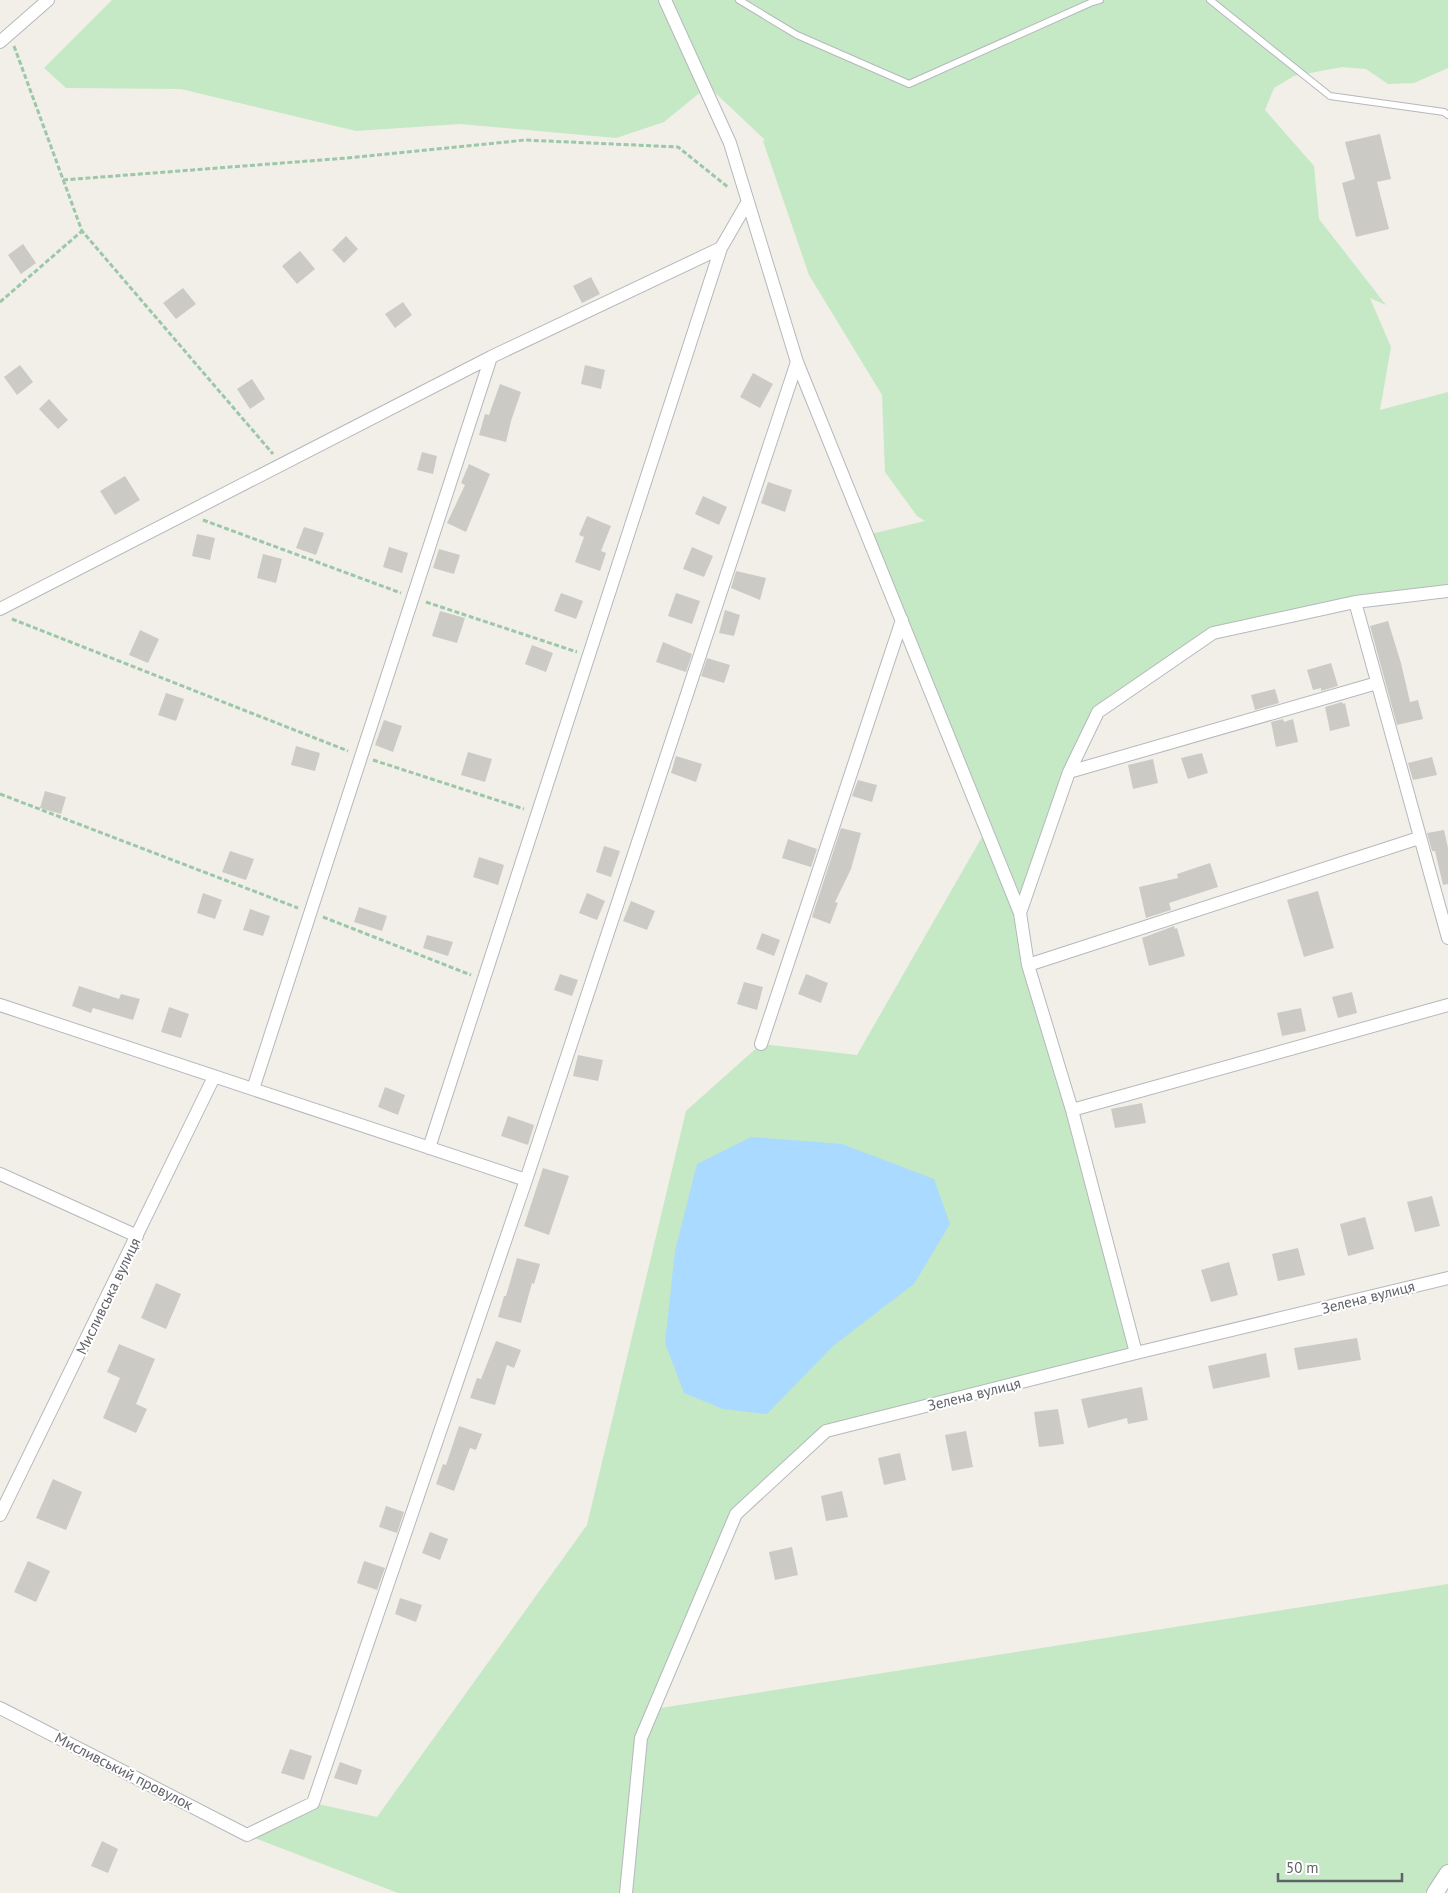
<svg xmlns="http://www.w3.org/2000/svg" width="1448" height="1893" font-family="'PT Sans',sans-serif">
<rect width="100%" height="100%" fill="#f1efe8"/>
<path fill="#c5e8c5" d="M 112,0 L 1448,0 L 1448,68 L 1414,83 L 1388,84 L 1366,69 L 1342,67 L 1294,76 L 1274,88 L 1265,110 L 1314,166 L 1319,219 L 1386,305 L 1370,298 L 1391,347 L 1380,410 L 1448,392 L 1448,591 L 1213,633 L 1098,712 L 1020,913 L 1136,1353 L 826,1431 L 736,1514 L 654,1709 L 1448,1584 L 1448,1873 L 1435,1893 L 398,1893 L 247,1835 L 313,1803 L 377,1817 L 587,1525 L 686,1111 L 761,1044 L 857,1055 L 986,830 L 867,535 L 925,521 L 917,516 L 885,472 L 882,395 L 809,275 L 763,141 L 765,140 L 708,86 L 664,122 L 616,138 L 460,124 L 356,131 L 181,89 L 66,88 L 44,68 Z"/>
<path fill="#aadaff" d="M 751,1137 L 842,1144 L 934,1179 L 950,1224 L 914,1284 L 833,1346 L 767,1414 L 723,1409 L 684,1393 L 665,1343 L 675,1251 L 697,1164 Z"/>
<path fill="#cccac5" d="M 1380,134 L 1391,179 L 1377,182 L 1389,229 L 1356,237 L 1342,183 L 1355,179 L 1345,142 Z
M 346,236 L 358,249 L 344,263 L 332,250 Z
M 23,244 L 36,263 L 21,274 L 8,255 Z
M 300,251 L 315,269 L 297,284 L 282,266 Z
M 591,277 L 600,294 L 582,303 L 573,286 Z
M 183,288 L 196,304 L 176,319 L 163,303 Z
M 403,302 L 412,315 L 395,328 L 385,314 Z
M 20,365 L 33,382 L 17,395 L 4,377 Z
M 585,365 L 605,370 L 601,389 L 581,384 Z
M 753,373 L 773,384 L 760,408 L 740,397 Z
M 252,379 L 265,399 L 250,409 L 237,389 Z
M 500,384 L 521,392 L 511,421 L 506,442 L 479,435 L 485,414 L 489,415 Z
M 49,399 L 68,420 L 58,429 L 39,409 Z
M 422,452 L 437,456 L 433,474 L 417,470 Z
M 469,464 L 490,474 L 466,532 L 447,523 L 465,485 L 461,483 Z
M 125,476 L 140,500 L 115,515 L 100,491 Z
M 768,482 L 792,490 L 785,512 L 761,503 Z
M 703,496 L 727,507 L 719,525 L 695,514 Z
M 587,516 L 611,526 L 601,551 L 606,553 L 600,571 L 575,562 L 584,537 L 579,535 Z
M 304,527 L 324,533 L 316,555 L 296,548 Z
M 197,534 L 215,538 L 210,560 L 192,556 Z
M 389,547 L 408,553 L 402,573 L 383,567 Z
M 692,547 L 713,556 L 704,577 L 683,569 Z
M 439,549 L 460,555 L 454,574 L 433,568 Z
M 263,554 L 282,559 L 276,583 L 257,578 Z
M 736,571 L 766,578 L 760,600 L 731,588 Z
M 561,593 L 583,601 L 576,619 L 554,611 Z
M 676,593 L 700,601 L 692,624 L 668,616 Z
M 725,610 L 740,615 L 734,636 L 719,633 Z
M 440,611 L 465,618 L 457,643 L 432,636 Z
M 1388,621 L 1401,663 L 1410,702 L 1418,700 L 1423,719 L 1397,725 L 1370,626 Z
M 140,630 L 159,639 L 148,663 L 129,655 Z
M 663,642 L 692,654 L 686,672 L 656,662 Z
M 532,645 L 553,653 L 546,672 L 525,664 Z
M 707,658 L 730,665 L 724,683 L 701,676 Z
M 1331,663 L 1338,686 L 1321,691 L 1321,688 L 1313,690 L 1307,670 Z
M 1275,689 L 1279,703 L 1255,710 L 1251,695 Z
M 166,693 L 184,699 L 176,721 L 158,715 Z
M 1342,702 L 1343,704 L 1345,703 L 1350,726 L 1330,731 L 1325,707 Z
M 1283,719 L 1284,722 L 1293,719 L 1298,742 L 1276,747 L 1271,722 Z
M 384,720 L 402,726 L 393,752 L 375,745 Z
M 296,746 L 320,753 L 315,771 L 291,765 Z
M 468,752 L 492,759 L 485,782 L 461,775 Z
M 1202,753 L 1208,773 L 1188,779 L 1181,758 Z
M 676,756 L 702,764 L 696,782 L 671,773 Z
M 1432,757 L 1437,775 L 1413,780 L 1408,763 Z
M 1153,759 L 1158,783 L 1133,789 L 1128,765 Z
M 858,780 L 877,785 L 872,802 L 852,796 Z
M 45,791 L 66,797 L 61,814 L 40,808 Z
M 841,828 L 861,833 L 851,869 L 835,902 L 838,903 L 830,924 L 812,917 Z
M 1444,830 L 1448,848 L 1448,884 L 1443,885 L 1435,851 L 1432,851 L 1427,833 Z
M 788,839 L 817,849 L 811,867 L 782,858 Z
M 604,846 L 620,851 L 611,877 L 596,872 Z
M 230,851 L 254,859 L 246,880 L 222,872 Z
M 479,857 L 504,865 L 498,885 L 473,877 Z
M 1210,863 L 1218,887 L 1169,903 L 1171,910 L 1146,918 L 1139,887 L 1178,878 L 1177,874 Z
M 1318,891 L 1334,948 L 1304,957 L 1287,900 Z
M 203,893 L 222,900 L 215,919 L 197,913 Z
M 587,893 L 605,901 L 597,920 L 579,913 Z
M 631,901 L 655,911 L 647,930 L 623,921 Z
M 359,907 L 387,916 L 382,931 L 354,922 Z
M 250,909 L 270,916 L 263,936 L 243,930 Z
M 1174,926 L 1175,929 L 1177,928 L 1185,956 L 1149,966 L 1142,938 Z
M 762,933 L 780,940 L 774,956 L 756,949 Z
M 427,935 L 453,942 L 448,956 L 423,948 Z
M 560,974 L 578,980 L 572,996 L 554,990 Z
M 806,974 L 828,983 L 821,1003 L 798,994 Z
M 744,982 L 763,987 L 757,1010 L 737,1004 Z
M 79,986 L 119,999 L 121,994 L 140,999 L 133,1020 L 93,1008 L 91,1013 L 72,1006 Z
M 1352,992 L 1357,1013 L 1338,1018 L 1332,997 Z
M 169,1007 L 189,1014 L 181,1038 L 161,1032 Z
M 1301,1008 L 1306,1031 L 1282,1036 L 1277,1013 Z
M 578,1055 L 603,1060 L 598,1081 L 573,1076 Z
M 385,1087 L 405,1095 L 398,1115 L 378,1107 Z
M 1142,1103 L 1146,1123 L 1115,1128 L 1111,1109 Z
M 508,1116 L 534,1125 L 528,1145 L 501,1136 Z
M 543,1168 L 569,1176 L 549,1235 L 524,1226 Z
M 1432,1196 L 1440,1226 L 1415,1232 L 1407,1202 Z
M 1365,1217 L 1374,1249 L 1348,1256 L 1340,1224 Z
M 1298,1248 L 1305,1275 L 1278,1281 L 1272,1254 Z
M 517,1258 L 540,1264 L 534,1284 L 532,1283 L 521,1323 L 498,1317 L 504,1296 L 506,1296 Z
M 1229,1262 L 1238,1295 L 1211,1302 L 1201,1270 Z
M 156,1283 L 181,1294 L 166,1329 L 141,1318 Z
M 1357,1338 L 1361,1360 L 1298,1370 L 1294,1348 Z
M 496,1341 L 521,1350 L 514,1368 L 507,1365 L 495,1405 L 470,1398 L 477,1378 L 481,1379 Z
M 119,1344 L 155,1359 L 136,1404 L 147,1409 L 136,1433 L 103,1418 L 120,1378 L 107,1372 Z
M 1266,1353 L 1270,1377 L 1213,1389 L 1208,1366 Z
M 1142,1387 L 1148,1420 L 1128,1424 L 1127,1418 L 1088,1428 L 1081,1399 Z
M 1058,1409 L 1064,1444 L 1039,1447 L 1034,1412 Z
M 459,1426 L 482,1434 L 476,1450 L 470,1448 L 454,1491 L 436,1484 L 443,1464 L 446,1465 Z
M 966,1431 L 973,1467 L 952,1471 L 945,1435 Z
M 900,1453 L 906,1480 L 884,1485 L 878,1458 Z
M 53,1479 L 82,1492 L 66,1530 L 36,1518 Z
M 842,1491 L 848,1517 L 826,1521 L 821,1496 Z
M 386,1506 L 404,1512 L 397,1533 L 379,1527 Z
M 430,1532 L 448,1539 L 440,1560 L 422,1553 Z
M 792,1547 L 798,1575 L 775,1580 L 769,1552 Z
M 28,1561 L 50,1571 L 36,1602 L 14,1592 Z
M 364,1561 L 385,1568 L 377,1590 L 357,1583 Z
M 400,1598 L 422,1605 L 416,1622 L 395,1614 Z
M 290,1749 L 312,1756 L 304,1780 L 281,1773 Z
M 340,1762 L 362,1770 L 357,1785 L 334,1778 Z
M 102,1841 L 118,1849 L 108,1873 L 91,1866 Z"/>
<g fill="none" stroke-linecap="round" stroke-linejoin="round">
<defs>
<path id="service" d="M 739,0 L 797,35 L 909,84 L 1090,3 L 1100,0
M 1210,0 L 1330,96 L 1444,112 L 1448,115"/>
<path id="minor" d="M 665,0 L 730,143 L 797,362 L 1020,913 L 1028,965 L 1072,1110 L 1136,1353
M 0,42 L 48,0
M 1355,602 L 1448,938
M 0,609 L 491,357 L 721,248 L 747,203
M 1069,772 L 1377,683
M 1020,913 L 1069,772 L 1098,712 L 1213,633 L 1355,602 L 1448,591
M 1028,965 L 1419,838
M 0,1005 L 526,1180
M 761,1044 L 902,620
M 253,1089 L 491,357
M 1072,1110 L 1448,1005
M 429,1148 L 721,248
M 0,1174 L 137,1236
M 0,1515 L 214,1077
M 0,1708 L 247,1835 L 313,1803 L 526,1180 L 797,362
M 626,1893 L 641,1738 L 736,1514 L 826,1431 L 1136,1353 L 1448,1278"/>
<path id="tertiary" d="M 1435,1893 L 1448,1873"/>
</defs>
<use href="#service" stroke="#b5b8bc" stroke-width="8"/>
<use href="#minor" stroke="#b5b8bc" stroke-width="14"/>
<use href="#tertiary" stroke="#b5b8bc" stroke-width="18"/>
<path stroke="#9cc7a9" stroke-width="3" stroke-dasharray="5 2.5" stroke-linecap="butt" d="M 14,46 L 82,231 L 273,454
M 63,180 L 347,158 L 525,140 L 678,147 L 729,188
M 0,302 L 82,231
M 203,520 L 401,593
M 426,602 L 577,652
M 12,619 L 348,751
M 373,760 L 524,809
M 0,794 L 298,908
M 323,917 L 471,975"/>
<use href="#service" stroke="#fff" stroke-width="6"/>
<use href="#minor" stroke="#fff" stroke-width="12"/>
<use href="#tertiary" stroke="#fff" stroke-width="16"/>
</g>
<g text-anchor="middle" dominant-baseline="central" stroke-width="4" stroke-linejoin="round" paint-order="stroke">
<g font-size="15" fill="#5f6368" stroke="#fff">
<text transform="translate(108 1296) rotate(-64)">Мисливська вулиця</text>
<text transform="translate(1368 1297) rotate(-14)">Зелена вулиця</text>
<text transform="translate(974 1394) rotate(-14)">Зелена вулиця</text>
<text transform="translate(124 1771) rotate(27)">Мисливський провулок</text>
</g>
</g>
<path d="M1278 1873v8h124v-8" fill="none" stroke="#5f6368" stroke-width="2.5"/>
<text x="1286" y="1873" font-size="15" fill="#5f6368" stroke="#ffffff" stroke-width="4" paint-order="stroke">50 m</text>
</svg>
